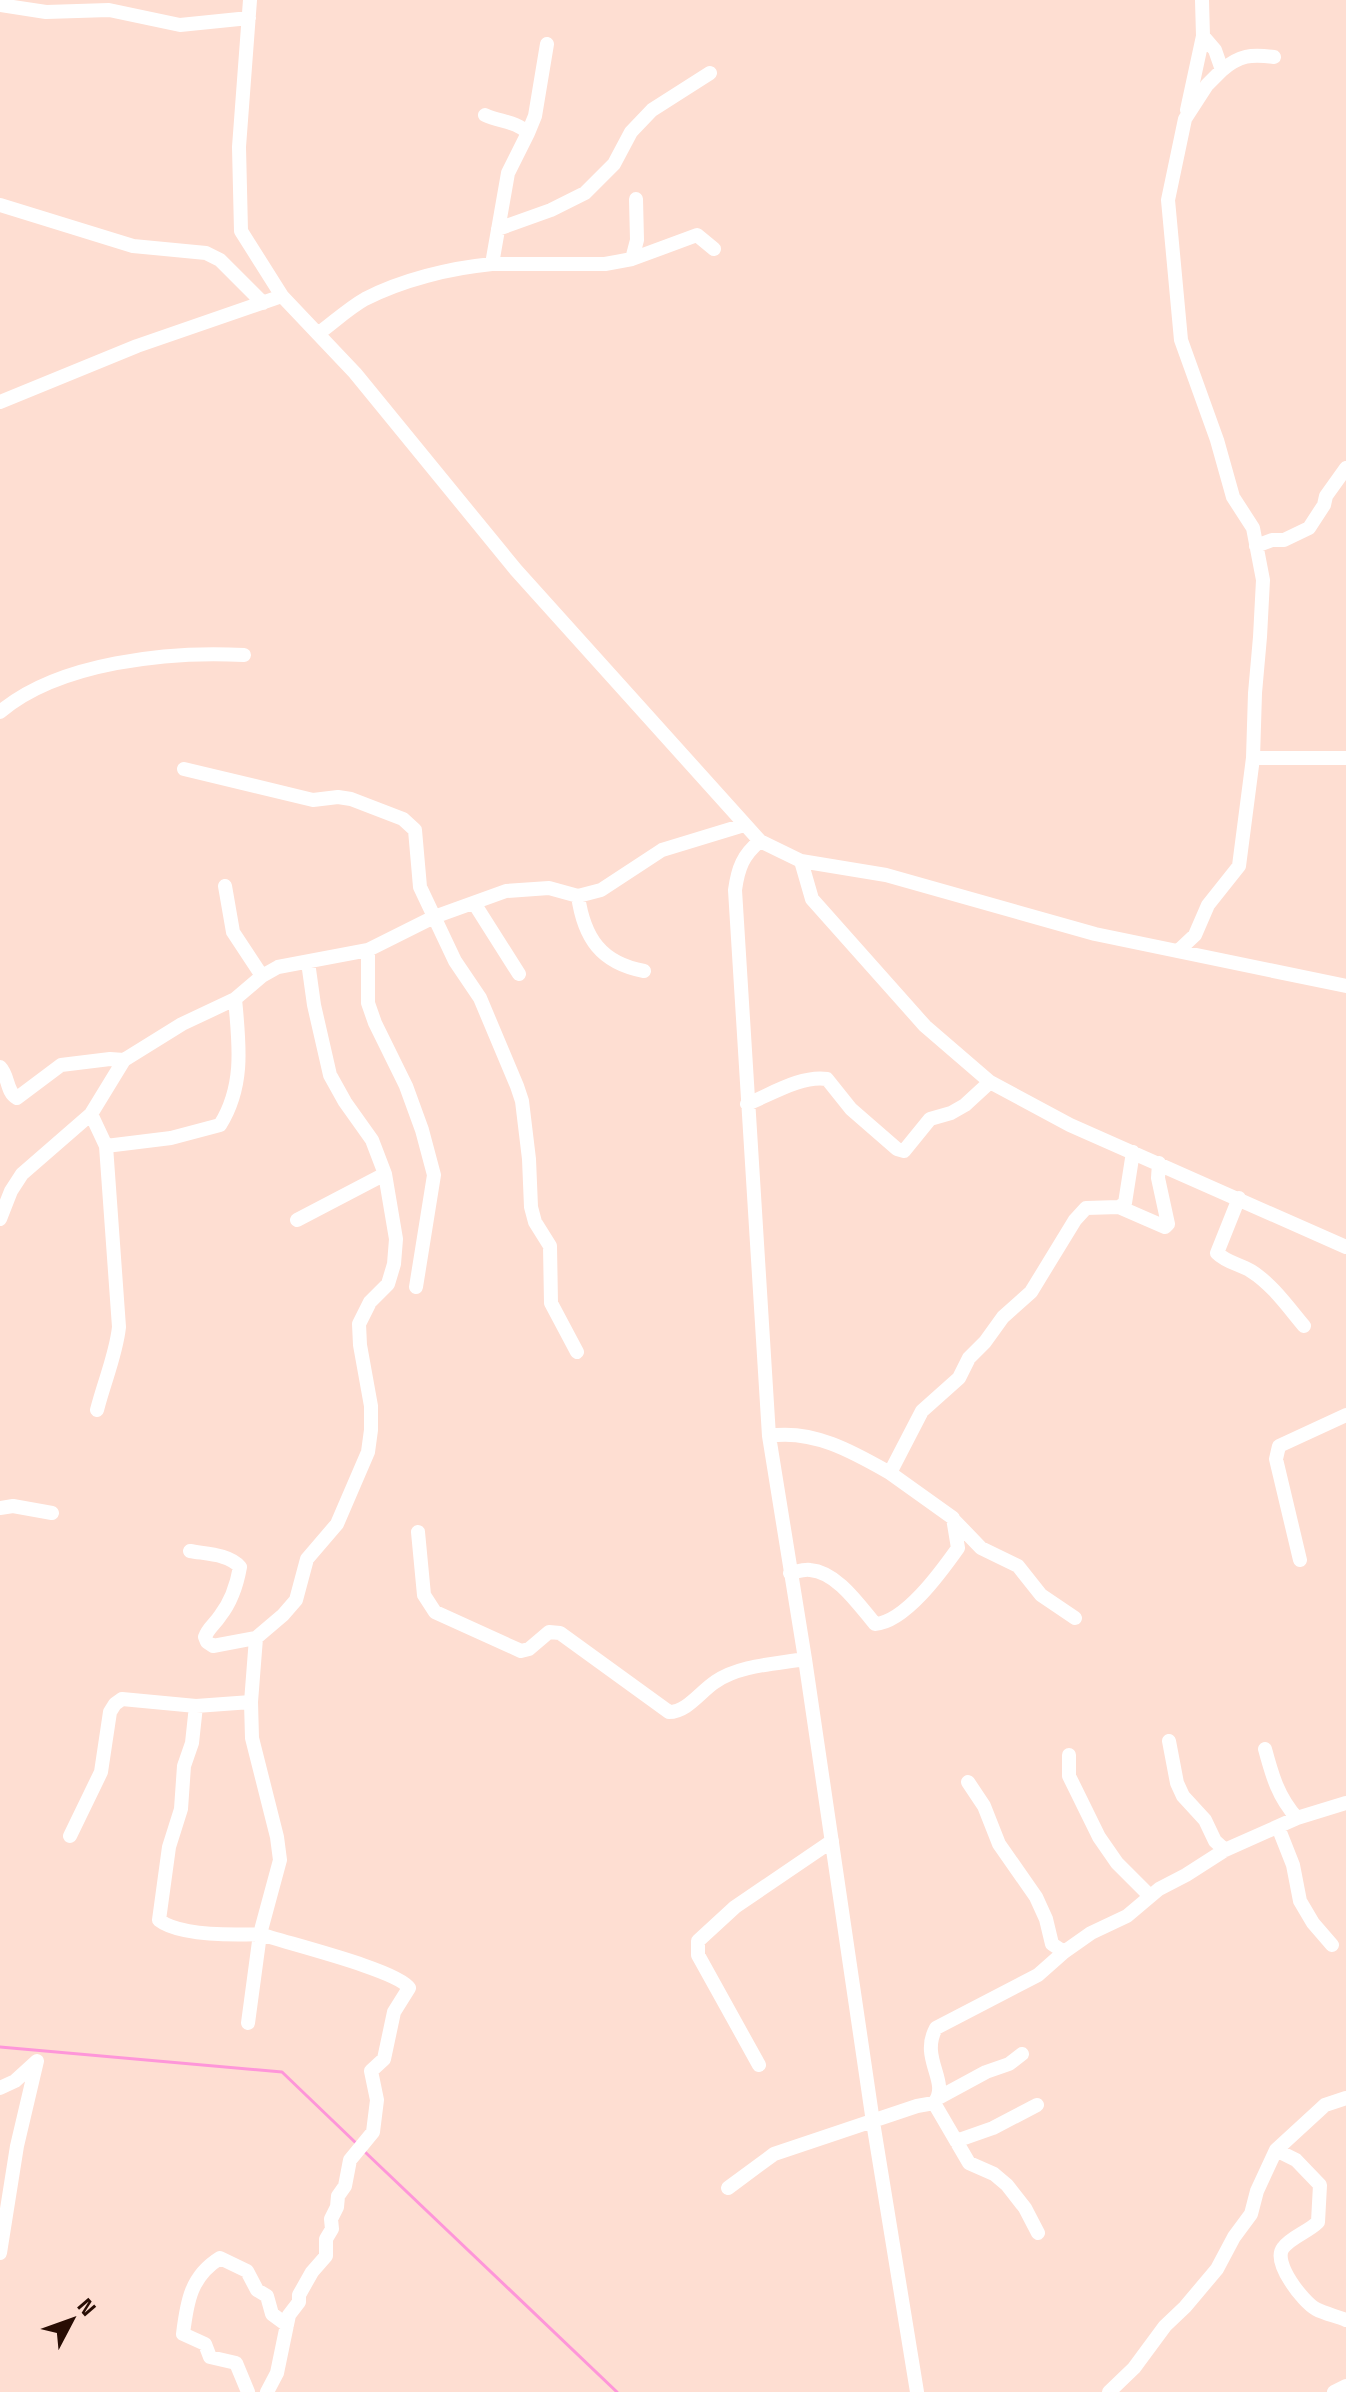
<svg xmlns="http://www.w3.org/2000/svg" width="1346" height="2392" font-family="'Titillium Web',sans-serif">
<rect width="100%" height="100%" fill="#feded2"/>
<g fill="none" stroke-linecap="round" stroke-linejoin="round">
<path stroke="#fe96d9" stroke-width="3" d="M 0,2047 L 282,2072 L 357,2144
M 365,2152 L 617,2392"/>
<path stroke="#fff" stroke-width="14" d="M 250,0 L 239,147 L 241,231 L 282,296 L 355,373 L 516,570 L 760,841 L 801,861 L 886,875 L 1095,934 L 1346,986
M 0,5 L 46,12 L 109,10 L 180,25 L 249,18
M 1222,70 C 1240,55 1251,54 1274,57
M 1187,110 L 1203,36
M 528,133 L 535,116 L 547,44
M 0,205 L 133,246 L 206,253 L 220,260 L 263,303
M 498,229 L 551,210 L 585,193 L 614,164 L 631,132 L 652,110 L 710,73
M 632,259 L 637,240 L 636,199
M 492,264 L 605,264 L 632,259 L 697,235 L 714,249
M 319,333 C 334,322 349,308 365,299 C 402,280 450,268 492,264 L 508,173 L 528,133 C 516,121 500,122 485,115
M 0,402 L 137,346 L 282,296
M 1256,546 L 1272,540 L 1284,540 L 1309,528 L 1324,505 L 1326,496 L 1346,468
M 0,712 C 59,662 169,651 244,655
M 1253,758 L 1346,758
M 184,769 L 313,800 L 338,797 L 351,799 L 403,819 L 415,830 L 420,887 L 455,961 L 480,998 L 517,1086 L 522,1101 L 529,1159 L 531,1207 L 535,1222 L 550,1246 L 551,1303 L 577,1352
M 760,841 C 743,855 738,868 735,890 L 769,1436 L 805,1659 L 873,2122 L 917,2392
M 801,861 L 812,899 L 925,1026 L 990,1082 L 1070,1125 L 1346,1247
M 225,886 L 233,932 L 262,976
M 578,896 C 584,938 601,963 644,971
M 474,903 L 519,974
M 368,950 L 368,1003 L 375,1023 L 406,1086 L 422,1130 L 434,1175 L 416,1287
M 1178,951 L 1195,935 L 1208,905 L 1239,866 L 1253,758 L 1255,693 L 1260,637 L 1263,580 L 1253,528 L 1233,497 L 1217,440 L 1181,340 L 1168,200 L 1185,119 L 1207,85 L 1222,70 L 1215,50 L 1203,36 L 1202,0
M 0,1067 C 9,1076 6,1092 17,1098 L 61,1065 L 110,1059 L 124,1060
M 747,1104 C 770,1095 801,1075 827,1079 L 851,1109 L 897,1149 L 904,1151 L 930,1119 L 951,1113 L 965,1105 L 990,1082
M 91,1114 L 106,1146 L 171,1138 L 220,1125 C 245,1085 239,1043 235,999
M 1239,1198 L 1217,1253 C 1227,1263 1240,1264 1251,1271 C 1272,1284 1288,1307 1304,1326
M 1119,1207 L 1165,1227 L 1168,1224 L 1158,1178 L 1159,1163
M 0,1219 L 11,1191 L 22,1174 L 91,1114 L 124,1060 L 182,1024 L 235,999 L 262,976 L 278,967 L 368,950 L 434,917 L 506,891 L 549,888 L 578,896 L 601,890 L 662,850 L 744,825
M 297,1220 L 385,1174
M 97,1410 C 104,1382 116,1355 119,1327 L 106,1146
M 769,1436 C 813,1429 853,1452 890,1473
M 0,1508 L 13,1506 L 52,1513
M 953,1519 L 981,1548 L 1018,1566 L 1041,1595 L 1075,1618
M 418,1532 L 424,1595 L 435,1612 L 521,1651 L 529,1649 L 549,1632 L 560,1633 L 669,1712 C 687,1712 700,1692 715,1682 C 739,1665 776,1664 805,1659
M 190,1551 C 206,1554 229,1554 240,1567 C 237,1584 231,1602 220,1616 C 215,1624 208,1628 205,1637 L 207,1642 L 213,1646 L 256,1638 L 283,1615 L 296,1600 L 307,1559 L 337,1524 L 368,1452 L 371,1430 L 371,1406 L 360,1345 L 359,1324 L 370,1302 L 388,1284 L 394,1264 L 396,1239 L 385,1174 L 372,1140 L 345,1102 L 330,1075 L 314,1005 L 308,962
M 1300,1560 L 1276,1459 L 1279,1446 L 1346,1415
M 790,1573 C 796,1572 804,1569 810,1570 C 837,1572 859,1605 875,1624 C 905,1622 941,1572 958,1548 L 953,1518 L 890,1473 L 893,1467 L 922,1411 L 959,1378 L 969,1358 L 985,1342 L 1003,1317 L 1031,1292 L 1075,1220 L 1086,1208 L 1119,1207 L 1125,1203 L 1133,1152
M 196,1706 L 251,1702
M 1169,1741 L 1177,1783 L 1183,1796 L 1205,1820 L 1215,1841 L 1225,1850
M 1265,1749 C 1272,1775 1278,1797 1297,1818
M 1069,1755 L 1069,1776 L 1099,1837 L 1117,1863 L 1150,1896
M 968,1782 L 984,1806 L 999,1844 L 1036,1897 L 1046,1919 L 1052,1944 L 1064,1952
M 1278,1827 L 1293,1865 L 1300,1901 L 1313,1923 L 1332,1945
M 70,1836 L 101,1772 L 110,1712 L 115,1704 L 122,1699 L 196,1706 L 192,1743 L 184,1766 L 181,1809 L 169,1847 L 159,1920 C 179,1936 234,1935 260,1934 L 280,1860 L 277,1837 L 252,1738 L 251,1702 L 256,1638
M 248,2023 L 260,1934 C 286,1943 398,1970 409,1988 L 394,2012 L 384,2059 L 371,2071 L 377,2100 L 373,2132 L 350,2160 L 345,2186 L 338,2196 L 337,2207 L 331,2219 L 332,2229 L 326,2239 L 326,2256 L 312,2272 L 299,2295 L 299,2302 L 289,2315 L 277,2373 L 267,2392
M 759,2065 L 698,1955 L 698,1941 L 735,1907 L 832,1841
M 0,2088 L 15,2081 L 37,2061 L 17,2146 L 0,2253
M 938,2098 L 986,2072 L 1009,2064 L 1022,2054
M 934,2103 L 969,2163 L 994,2174 L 1007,2185 L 1025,2208 L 1038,2233
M 956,2141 L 993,2128 L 1037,2105
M 1276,2150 L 1296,2160 L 1320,2185 L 1318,2222 C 1308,2232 1291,2237 1283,2248 C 1272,2262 1303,2302 1316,2309 C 1325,2314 1337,2316 1346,2320
M 728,2188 L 774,2154 L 917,2106 L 934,2103 C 951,2082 919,2059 936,2028 L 1038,1975 L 1064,1952 L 1091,1933 L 1127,1916 L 1159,1889 L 1186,1875 L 1225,1850 L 1297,1818 L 1346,1803
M 248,2392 L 236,2363 L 210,2357 L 205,2344 L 183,2334 C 187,2301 191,2276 220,2258 L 247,2271 L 257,2290 L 267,2296 L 272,2314 L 287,2325
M 1109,2392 L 1134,2368 L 1165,2326 L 1185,2307 L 1217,2269 L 1234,2237 L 1251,2214 L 1257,2191 L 1276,2150 L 1325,2105 L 1346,2098
M 1334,2392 L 1346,2386"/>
</g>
<g transform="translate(72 2320) rotate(49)" stroke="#feded2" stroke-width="6" paint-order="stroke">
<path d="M0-6L14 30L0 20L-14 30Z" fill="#280d04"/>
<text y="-12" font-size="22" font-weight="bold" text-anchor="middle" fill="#280d04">N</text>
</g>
</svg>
